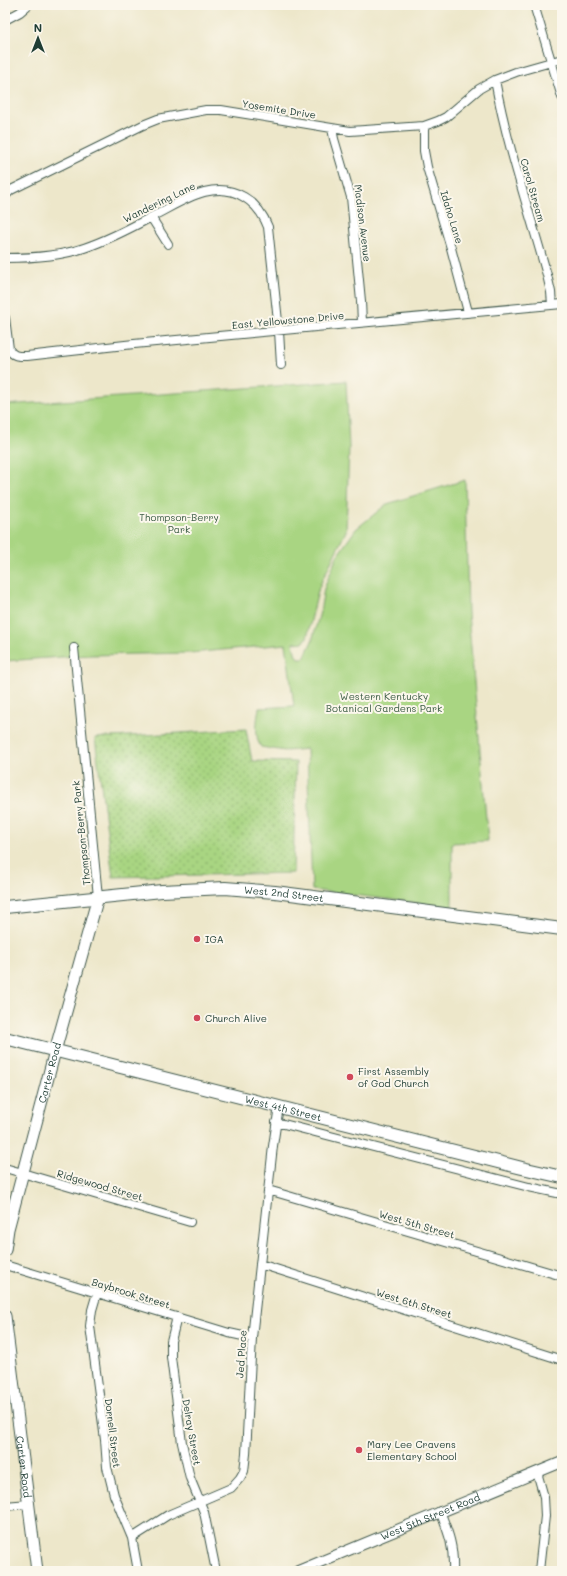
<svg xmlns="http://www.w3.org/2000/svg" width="567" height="1576" font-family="Mali,sans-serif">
<defs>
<pattern id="grass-dots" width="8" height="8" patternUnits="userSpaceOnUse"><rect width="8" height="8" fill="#a9d582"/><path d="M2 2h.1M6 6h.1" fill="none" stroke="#89ae6b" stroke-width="1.8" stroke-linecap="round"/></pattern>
</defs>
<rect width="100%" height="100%" fill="#fbf7ec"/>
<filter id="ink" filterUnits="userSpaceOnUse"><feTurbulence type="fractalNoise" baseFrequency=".025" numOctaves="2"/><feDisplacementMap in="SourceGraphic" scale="8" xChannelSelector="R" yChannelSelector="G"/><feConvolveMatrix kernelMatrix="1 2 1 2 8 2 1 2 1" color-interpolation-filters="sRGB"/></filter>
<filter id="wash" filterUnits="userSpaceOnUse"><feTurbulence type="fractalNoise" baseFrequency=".012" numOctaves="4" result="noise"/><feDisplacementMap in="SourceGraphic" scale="16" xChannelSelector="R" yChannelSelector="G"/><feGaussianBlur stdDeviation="0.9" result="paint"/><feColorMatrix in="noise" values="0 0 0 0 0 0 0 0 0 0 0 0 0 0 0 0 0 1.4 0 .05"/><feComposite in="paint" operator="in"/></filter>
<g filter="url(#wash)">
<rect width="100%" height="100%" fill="#ede7ca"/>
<path fill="url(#grass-dots)" stroke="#64895b" d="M 246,729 L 252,761 L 296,762 L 293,873 L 113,877 L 95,738 Z"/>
<path fill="#a9d582" stroke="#64895b" d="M 346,381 L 349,447 L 346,531 L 319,587 L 307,637 L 304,642 L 293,643 L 296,656 L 299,658 L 304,658 L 312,641 L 320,612 L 324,589 L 337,556 L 356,529 L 387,504 L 465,480 L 468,613 L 488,841 L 452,843 L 452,907 L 312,890 L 307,749 L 285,751 L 261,747 C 254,738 257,719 259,708 L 294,706 L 286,644 L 190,653 L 90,655 L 5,661 L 5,405 Z"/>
</g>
<g filter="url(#ink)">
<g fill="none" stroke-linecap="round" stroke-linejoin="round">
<defs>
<path id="minor" d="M 534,5 L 562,97
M 5,20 L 20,12 L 28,5
M 495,80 C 507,146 529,210 547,275 L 551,292 L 552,305
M 424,126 L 424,151 L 427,167 L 451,248 L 468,312
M 332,128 L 334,139 L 351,197 L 361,301 L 362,322
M 5,196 L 11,190 L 143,125 L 158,119 L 206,110 L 221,110 L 350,131 L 424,126 L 438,121 L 446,117 L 479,89 L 495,80 L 516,72 L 562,59
M 151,217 L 168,244
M 5,258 C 29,258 61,256 84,248 C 108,240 131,228 153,216 C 181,202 213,178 244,197 C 256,204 263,214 268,227 L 279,331 L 281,365
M 5,318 L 9,349 C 13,357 19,356 27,356 L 134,344 L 562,304
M 74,648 L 98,897
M 276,1122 L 529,1187 L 562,1194
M 5,1168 L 190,1222
M 268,1190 L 562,1276
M 260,1264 L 562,1360
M 5,1265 L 229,1333 L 252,1338
M 97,1293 L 92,1310 L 90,1326 L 105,1440 L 107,1467 L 114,1495 L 132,1538 L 138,1571
M 177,1317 L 171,1341 L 171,1357 L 182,1443 L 190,1478 L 204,1512 L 216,1571
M 537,1472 L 544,1497 L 545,1516 L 539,1571
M 5,1506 L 29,1504
M 440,1511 C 449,1534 454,1547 453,1571
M 132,1538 L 168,1515 L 231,1488 L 240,1478 L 244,1471 L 246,1454 L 252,1338 L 273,1146 L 279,1106"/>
<g id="tertiary">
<path id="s1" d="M 298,1571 L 562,1462"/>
</g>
<g id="secondary">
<path id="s2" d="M 5,1250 L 8,1229 L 55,1051 L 98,897"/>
<path id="s3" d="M 5,1316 L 37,1571"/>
</g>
<g id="primary">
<path id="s4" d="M 5,907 L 162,891 L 225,888 L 275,892 L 562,929"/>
<path id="s5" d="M 5,1038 L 522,1168 L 562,1177"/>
</g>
</defs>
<use href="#minor" stroke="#3e564a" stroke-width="10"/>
<use href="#tertiary" stroke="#3e564a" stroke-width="12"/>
<use href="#secondary" stroke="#3e564a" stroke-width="13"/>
<use href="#primary" stroke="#3e564a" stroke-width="14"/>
<use href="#minor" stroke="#fff" stroke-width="8"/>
<use href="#tertiary" stroke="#fff" stroke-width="10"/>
<use href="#secondary" stroke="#fff" stroke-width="11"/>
<use href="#primary" stroke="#fff" stroke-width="12"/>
</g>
</g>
<g fill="#d1495b" stroke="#fbf7ec" stroke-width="1.5">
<circle cx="197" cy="939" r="4"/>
<circle cx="197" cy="1018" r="4"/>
<circle cx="350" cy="1077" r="4"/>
<circle cx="359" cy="1450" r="4"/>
</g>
<g text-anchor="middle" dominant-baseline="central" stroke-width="4" stroke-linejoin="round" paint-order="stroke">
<g font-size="10" fill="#1f3d34" stroke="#fbf7ec">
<text transform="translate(279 109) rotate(9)">Yosemite Drive</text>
<text transform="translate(533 190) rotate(74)">Carol Stream</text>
<text transform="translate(159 202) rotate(-26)">Wandering Lane</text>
<text transform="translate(452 217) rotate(73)">Idaho Lane</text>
<text transform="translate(363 223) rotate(83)">Madison Avenue</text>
<text transform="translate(288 320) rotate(-5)">East Yellowstone Drive</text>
<text transform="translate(81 833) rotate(-96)">Thompson-Berry Park</text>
<text stroke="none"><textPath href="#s4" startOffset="280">West 2nd Street</textPath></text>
<text stroke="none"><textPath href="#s2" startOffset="183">Carter Road</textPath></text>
<text stroke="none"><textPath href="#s5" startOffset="287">West 4th Street</textPath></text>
<text transform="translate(100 1185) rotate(16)">Ridgewood Street</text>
<text transform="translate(417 1224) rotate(16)">West 5th Street</text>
<text transform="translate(131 1293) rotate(17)">Baybrook Street</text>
<text transform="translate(414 1303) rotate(17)">West 6th Street</text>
<text transform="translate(241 1354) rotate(-86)">Jed Place</text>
<text transform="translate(192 1432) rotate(80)">Delray Street</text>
<text transform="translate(113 1433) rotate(83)">Dornell Street</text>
<text stroke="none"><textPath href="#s3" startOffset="152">Carter Road</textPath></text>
<text stroke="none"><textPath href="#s1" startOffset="143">West 5th Street Road</textPath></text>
</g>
<g font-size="10" fill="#3b5b44" stroke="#fbf7ec">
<text x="179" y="517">Thompson-Berry<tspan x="179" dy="12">Park</tspan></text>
<text x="384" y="696">Western Kentucky<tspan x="384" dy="12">Botanical Gardens Park</tspan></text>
</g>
<g font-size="10" fill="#1f3d34" stroke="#fbf7ec" text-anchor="start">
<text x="205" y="939">IGA</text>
<text x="205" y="1018">Church Alive</text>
<text x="358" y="1071">First Assembly<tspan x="358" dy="12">of God Church</tspan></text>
<text x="367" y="1444">Mary Lee Cravens<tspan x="367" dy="12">Elementary School</tspan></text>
</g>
</g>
<rect width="567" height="1576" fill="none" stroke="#fbf7ec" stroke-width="20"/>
<g transform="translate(38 38)" stroke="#fbf7ec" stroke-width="3" paint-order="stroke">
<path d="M0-3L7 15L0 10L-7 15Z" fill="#1f3d34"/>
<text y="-6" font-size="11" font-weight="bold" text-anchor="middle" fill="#1f3d34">N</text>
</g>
</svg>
